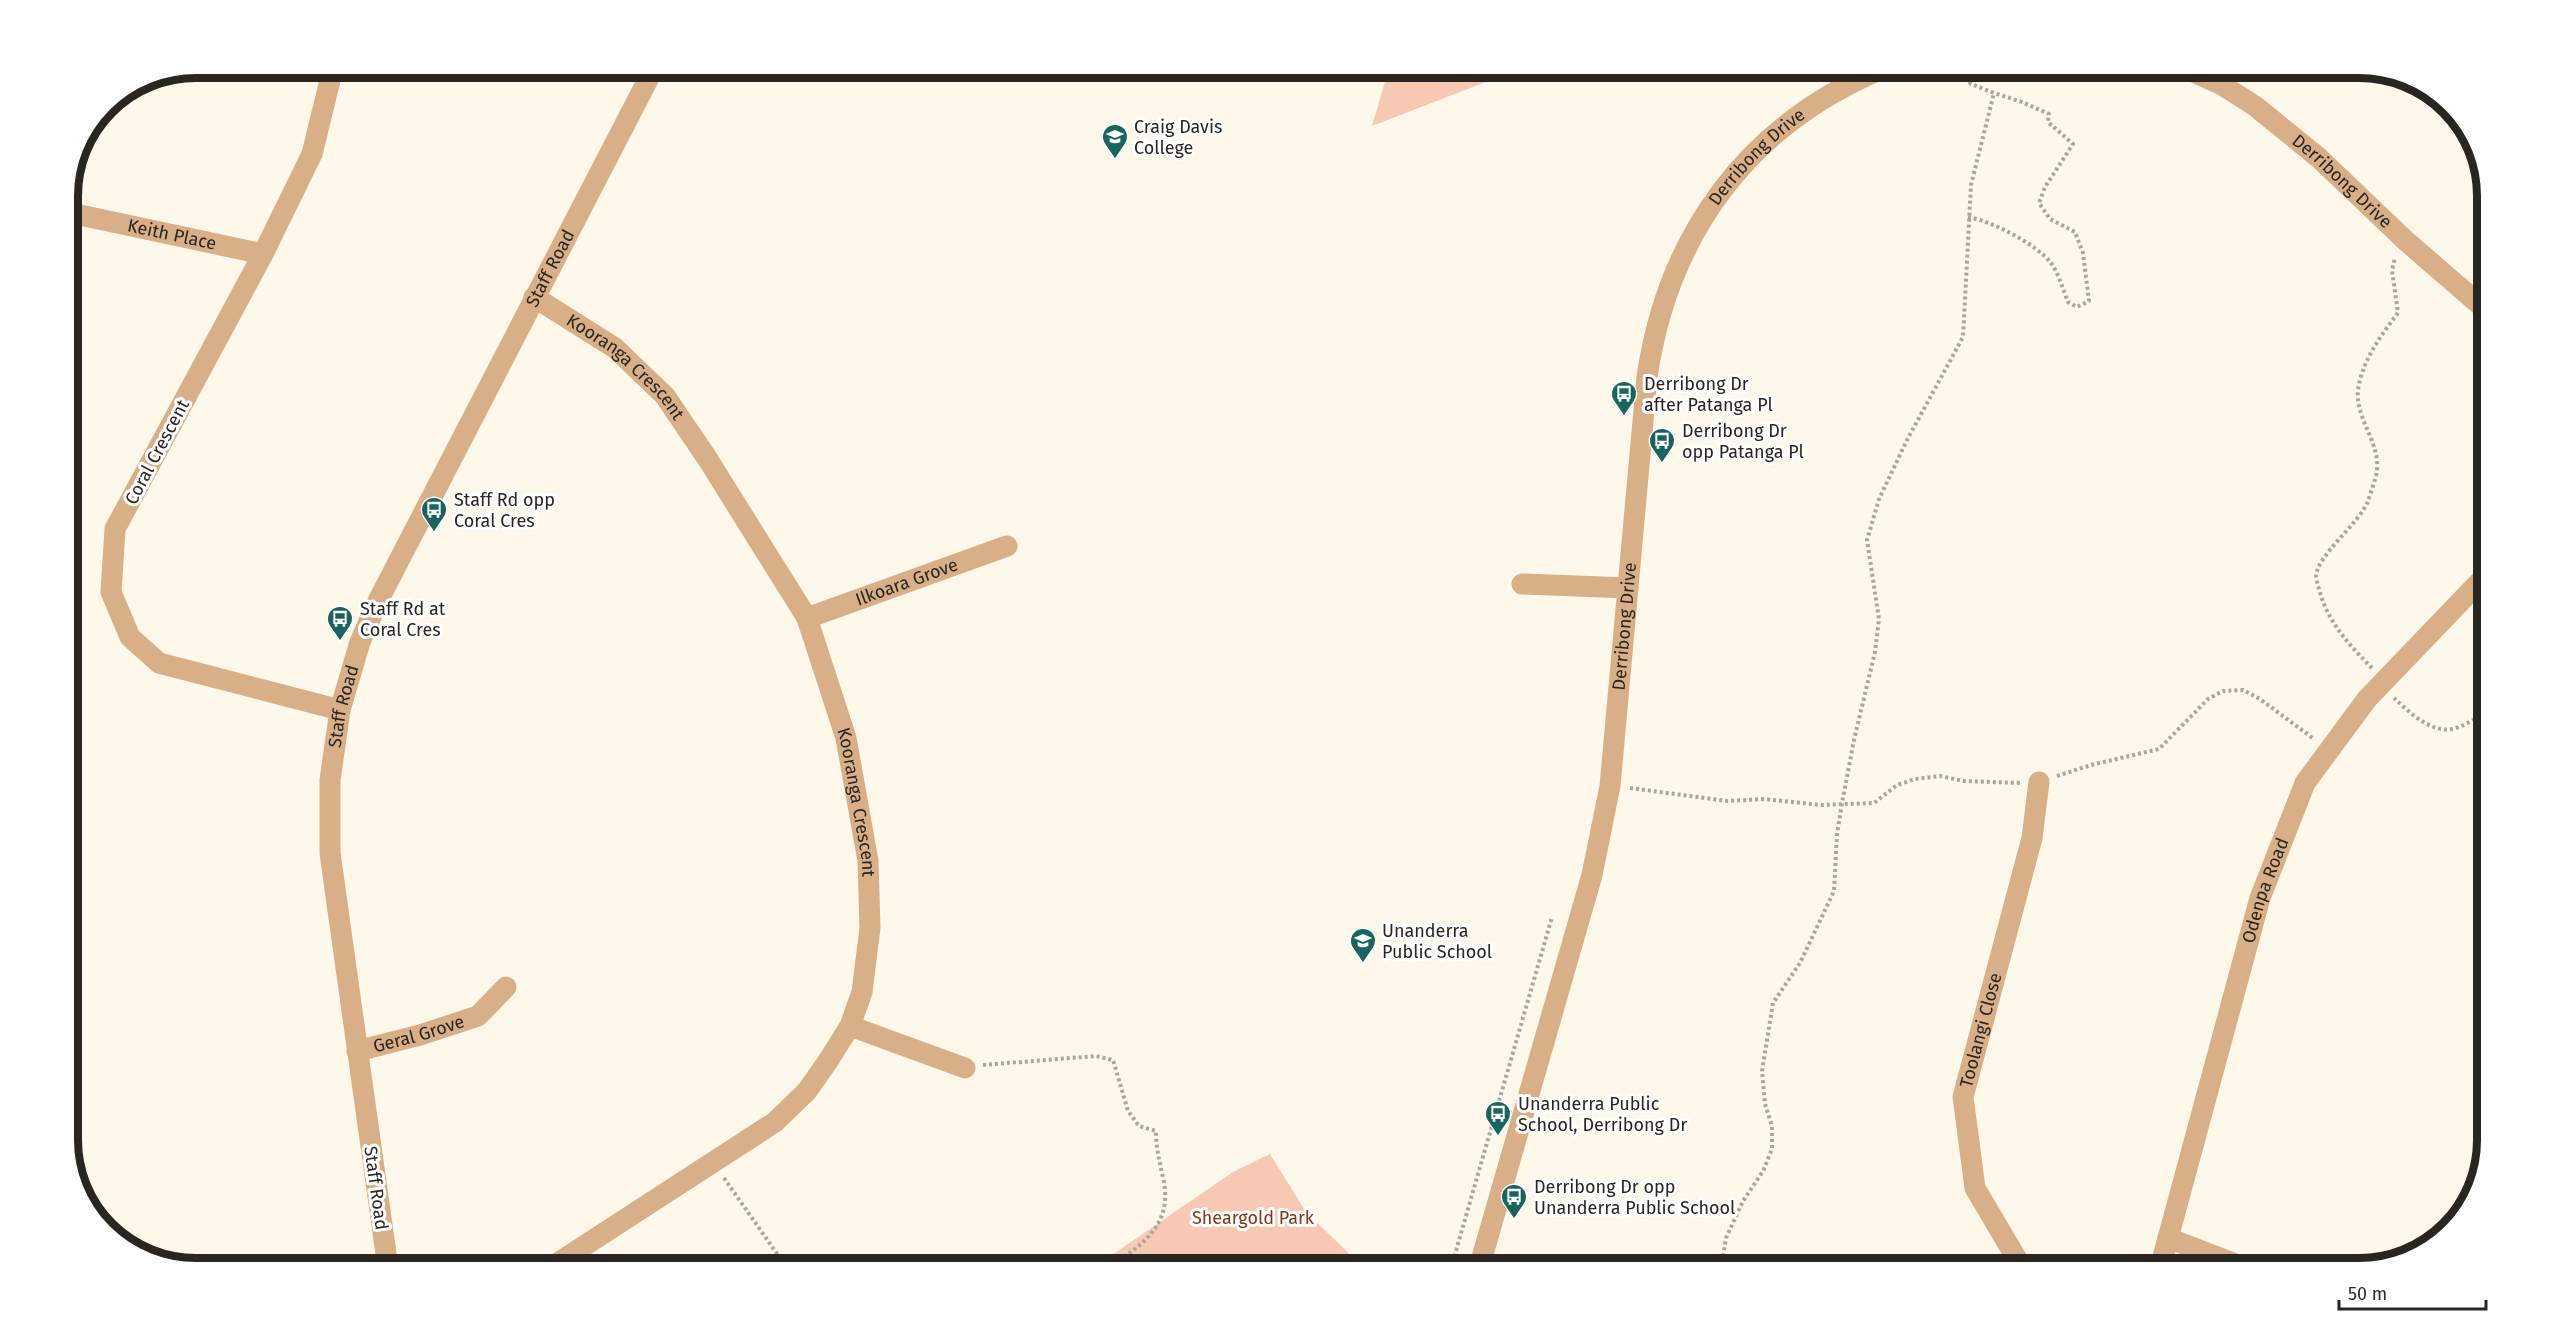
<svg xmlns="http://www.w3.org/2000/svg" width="2555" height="1336" font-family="'Fira Sans',sans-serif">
<rect width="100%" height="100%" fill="#fef8ea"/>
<path fill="#f7c9b5" d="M 1389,68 L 1522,68 L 1372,126 Z
M 1270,1154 L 1306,1212 L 1364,1268 L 1093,1268 L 1233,1172 Z"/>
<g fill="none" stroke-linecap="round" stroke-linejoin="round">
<path stroke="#aba69c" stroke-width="4" stroke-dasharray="3 3" stroke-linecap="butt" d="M 1968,217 C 1992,221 2036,244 2051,263 C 2059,274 2063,290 2068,302 L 2077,307 L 2089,301 L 2083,253 L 2075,232 L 2050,219 L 2039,203 L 2045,187 L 2073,144 L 2048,122 L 2049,114 L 2022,102 L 1994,93
M 2372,668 C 2349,645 2327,621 2319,589 C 2318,586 2316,579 2316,576 C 2318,554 2359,524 2368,501 C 2371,491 2376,479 2377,470 C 2380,442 2355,418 2358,390 C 2362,361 2381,335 2398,313 L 2392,270 L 2395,258
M 2394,698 C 2408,711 2430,733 2452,729 C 2464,727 2476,717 2487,713
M 2057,776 L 2091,765 L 2159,749 L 2208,699 L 2223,691 L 2243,690 L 2260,699 L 2314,739
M 2487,784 C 2470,809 2476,857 2487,885
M 1630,788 L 1727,801 L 1764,799 L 1821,805 L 1874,803 L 1897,785 L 1915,779 L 1940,776 L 1963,781 L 2021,783
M 983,1065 L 1096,1056 L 1113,1060 L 1128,1111 L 1139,1126 L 1156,1131 C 1156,1149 1160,1164 1164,1182 C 1172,1227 1140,1246 1108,1268
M 724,1178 L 787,1268
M 1451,1268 L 1552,917
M 1721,1268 L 1726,1238 L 1743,1201 L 1763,1171 L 1772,1149 L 1772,1126 L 1765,1104 L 1762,1071 L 1773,1003 L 1800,963 L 1834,891 L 1837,834 L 1842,803 L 1854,740 L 1875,652 L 1879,619 L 1867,540 L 1879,499 L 1907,440 L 1963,337 L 1971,185 L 1994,93 L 1971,84 L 1957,68"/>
<g stroke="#d9af87" stroke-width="21">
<path d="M 333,68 L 312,154 L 263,254 L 115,529 L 111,592 L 130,637 L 159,663 L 340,710"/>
<path id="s1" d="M 2185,68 L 2222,85 L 2255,106 L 2319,158 L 2406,241 L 2487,311"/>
<path id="s2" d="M 80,215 L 263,254"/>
<path id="s3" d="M 534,297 L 615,348 L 665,396 L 707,458 L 807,618 L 846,738 L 868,861 L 870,928 L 862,992 L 850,1026 L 828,1061 L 807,1091 L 775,1122 L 550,1268"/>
<path d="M 1522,584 L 1628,588"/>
<path id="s4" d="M 807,618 L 1007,546"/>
<path d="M 850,1026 L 965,1068"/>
<path id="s5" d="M 357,1051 L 420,1035 L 478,1016 L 506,987"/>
<path d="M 2168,1238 L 2246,1268"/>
<path id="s6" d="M 388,1268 L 330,853 L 330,780 L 340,710 L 360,642 L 378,601 L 654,68"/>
<path id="s7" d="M 1479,1268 L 1592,875 L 1610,786 L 1647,377 C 1668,233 1749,124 1884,68"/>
<path id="s8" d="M 2024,1268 L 2021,1266 L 1975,1188 L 1963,1097 L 2032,838 L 2039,782"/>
<path id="s9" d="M 2160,1268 L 2260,898 L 2305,783 L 2367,699 L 2487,574"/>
</g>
</g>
<defs>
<symbol id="school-pin" viewBox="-11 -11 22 30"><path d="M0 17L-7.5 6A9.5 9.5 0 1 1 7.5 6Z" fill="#186560" stroke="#fff"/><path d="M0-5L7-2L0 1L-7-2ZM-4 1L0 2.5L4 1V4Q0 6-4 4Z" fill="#fff"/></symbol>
<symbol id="bus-pin" viewBox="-11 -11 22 30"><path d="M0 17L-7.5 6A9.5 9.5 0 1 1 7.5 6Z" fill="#186560" stroke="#fff"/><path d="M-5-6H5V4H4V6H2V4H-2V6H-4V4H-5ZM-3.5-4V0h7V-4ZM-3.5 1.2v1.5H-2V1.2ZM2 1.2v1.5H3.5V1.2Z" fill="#fff"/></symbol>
</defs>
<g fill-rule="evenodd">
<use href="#school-pin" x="1100" y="122" width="30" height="40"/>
<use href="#bus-pin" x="1609" y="379" width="30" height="40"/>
<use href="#bus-pin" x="1647" y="426" width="30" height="40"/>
<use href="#bus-pin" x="419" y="495" width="30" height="40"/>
<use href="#bus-pin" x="325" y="604" width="30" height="40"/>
<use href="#school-pin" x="1348" y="926" width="30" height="40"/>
<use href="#bus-pin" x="1483" y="1099" width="30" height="40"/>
<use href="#bus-pin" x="1499" y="1182" width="30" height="40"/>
</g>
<g text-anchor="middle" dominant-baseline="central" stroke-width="6" stroke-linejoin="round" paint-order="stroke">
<g font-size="18" fill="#292621" stroke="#fff" text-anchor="start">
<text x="1134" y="127">Craig Davis<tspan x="1134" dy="21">College</tspan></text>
<text x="1644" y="384">Derribong Dr<tspan x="1644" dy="21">after Patanga Pl</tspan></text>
<text x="1682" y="431">Derribong Dr<tspan x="1682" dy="21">opp Patanga Pl</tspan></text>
<text x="454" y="500">Staff Rd opp<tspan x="454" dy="21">Coral Cres</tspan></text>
<text x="360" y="609">Staff Rd at<tspan x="360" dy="21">Coral Cres</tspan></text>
<text x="1382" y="931">Unanderra<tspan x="1382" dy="21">Public School</tspan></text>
<text x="1518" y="1104">Unanderra Public<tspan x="1518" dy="21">School, Derribong Dr</tspan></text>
<text x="1534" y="1187">Derribong Dr opp<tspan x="1534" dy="21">Unanderra Public School</tspan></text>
</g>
<g font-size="18" fill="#292621" stroke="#fff">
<text stroke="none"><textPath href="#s7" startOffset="1162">Derribong Drive</textPath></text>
<text stroke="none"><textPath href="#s1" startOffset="195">Derribong Drive</textPath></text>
<text stroke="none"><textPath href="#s2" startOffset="94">Keith Place</textPath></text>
<text stroke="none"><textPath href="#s6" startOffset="1053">Staff Road</textPath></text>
<text stroke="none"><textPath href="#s3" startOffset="116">Kooranga Crescent</textPath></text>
<text transform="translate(157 452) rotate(-62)">Coral Crescent</text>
<text stroke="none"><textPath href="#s4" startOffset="106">Ilkoara Grove</textPath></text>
<text stroke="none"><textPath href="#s7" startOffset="660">Derribong Drive</textPath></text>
<text stroke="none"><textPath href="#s6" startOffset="567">Staff Road</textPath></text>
<text stroke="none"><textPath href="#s3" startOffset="620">Kooranga Crescent</textPath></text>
<text stroke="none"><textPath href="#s9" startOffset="392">Odenpa Road</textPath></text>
<text stroke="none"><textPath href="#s8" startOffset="255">Toolangi Close</textPath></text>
<text stroke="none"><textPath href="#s5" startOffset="64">Geral Grove</textPath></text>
<text transform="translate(376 1188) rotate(82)">Staff Road</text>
</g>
<g font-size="18" fill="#7f3a18" stroke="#fff">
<text x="1253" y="1218">Sheargold Park</text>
</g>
</g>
<path d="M0 0H2555V1336H0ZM196 78H2359A118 118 0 0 1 2477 196V1140A118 118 0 0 1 2359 1258H196A118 118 0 0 1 78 1140V196A118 118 0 0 1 196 78Z" fill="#fff" fill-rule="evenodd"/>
<path fill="none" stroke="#292621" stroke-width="8" d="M196 78H2359A118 118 0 0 1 2477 196V1140A118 118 0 0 1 2359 1258H196A118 118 0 0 1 78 1140V196A118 118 0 0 1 196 78Z"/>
<path d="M2339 1300v9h147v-9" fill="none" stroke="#292621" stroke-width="3"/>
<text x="2348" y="1300" font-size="18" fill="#292621" stroke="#ffffff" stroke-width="4.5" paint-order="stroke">50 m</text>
</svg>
